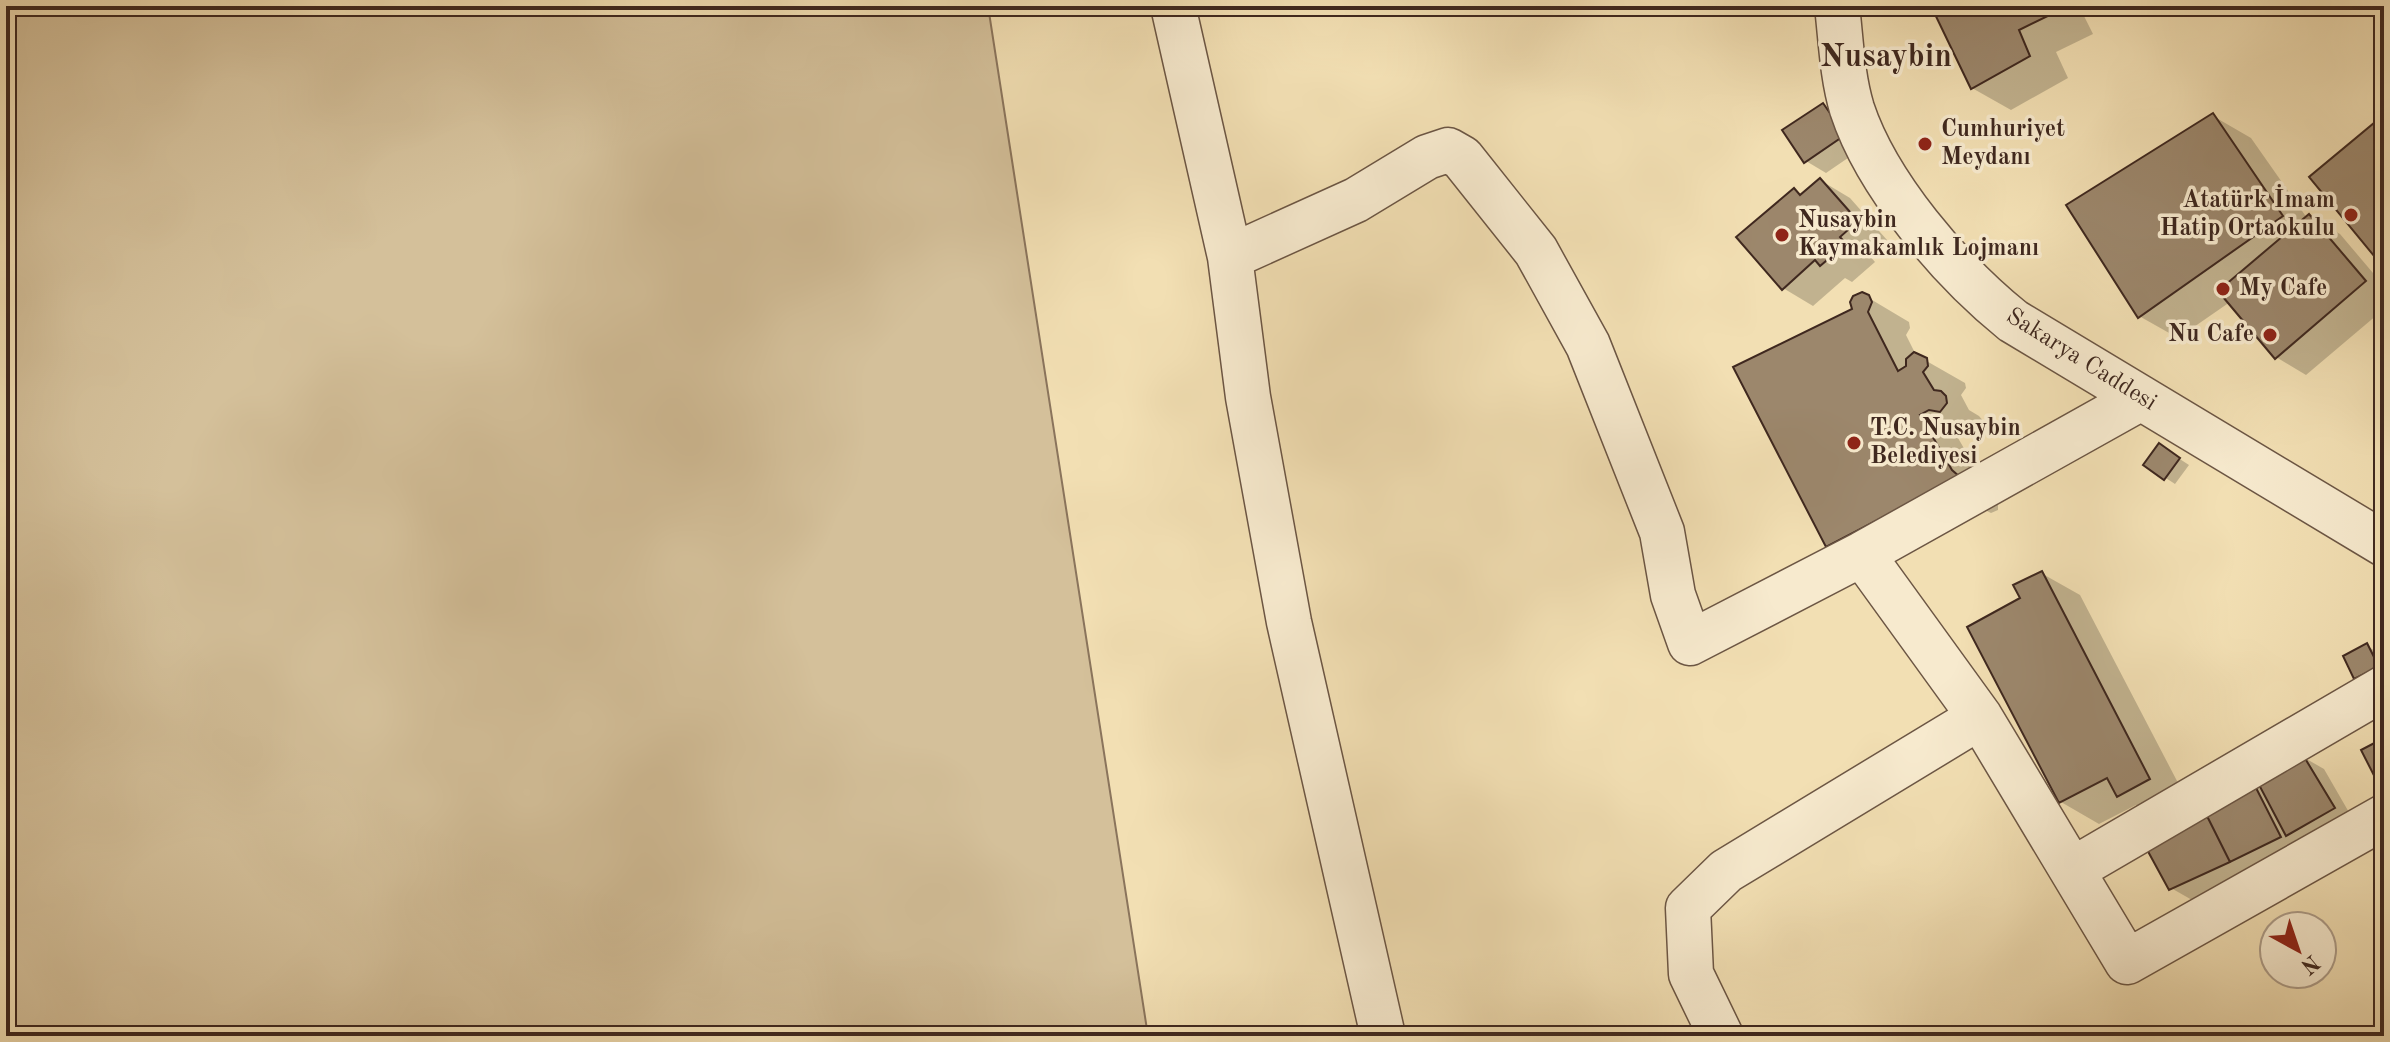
<svg xmlns="http://www.w3.org/2000/svg" width="2390" height="1042" font-family="'Old Standard TT',serif">
<rect width="100%" height="100%" fill="#f2dfb3"/>
<filter id="stains"><feTurbulence type="fractalNoise" baseFrequency=".0025" numOctaves="4"/><feColorMatrix values="0 0 0 0 .2 0 0 0 0 .09 0 0 0 0 .02 0 0 0 .5 -.17"/></filter>
<radialGradient id="worn" r=".72"><stop offset=".6" stop-color="#630" stop-opacity="0"/><stop offset="1" stop-color="#630" stop-opacity=".3"/></radialGradient>
<path fill="#d4c09a" stroke="#8a745c" stroke-width="2" d="M 6,6 L 988,6 L 1148,1036 L 6,1036 Z"/>
<path fill="#0003" d="M 1933,6 L 2079,6 L 2093,34 L 2056,52 L 2068,78 L 2011,110 L 1972,88 Z
M 1823,105 L 1843,117 L 1864,147 L 1826,173 L 1806,161 Z
M 2213,116 L 2251,138 L 2307,218 L 2309,216 L 2340,234 L 2384,286 L 2384,309 L 2306,375 L 2276,357 L 2230,302 L 2178,338 L 2139,316 Z
M 1820,180 L 1850,198 L 1887,240 L 1869,255 L 1875,262 L 1852,282 L 1845,278 L 1813,306 L 1783,288 L 1794,190 L 1803,195 Z
M 1862,294 L 1909,322 L 1910,328 L 1906,335 L 1916,355 L 1965,383 L 1966,388 L 1961,395 L 1969,410 L 1979,416 L 1985,423 L 1982,431 L 1976,433 L 1969,430 L 1958,438 L 1991,495 L 1998,501 L 1998,510 L 1991,513 L 1981,508 L 1866,568 L 1827,546 L 1854,310 Z
M 2169,452 L 2189,465 L 2175,484 L 2146,465 Z
M 2041,573 L 2080,595 L 2188,802 L 2157,818 L 2136,805 L 2099,824 L 2061,802 L 2023,599 Z
M 2367,646 L 2377,652 L 2384,665 L 2384,674 L 2366,683 L 2356,678 Z
M 2303,757 L 2324,769 L 2354,821 L 2308,847 L 2296,839 L 2300,849 L 2192,900 L 2171,888 L 2147,845 Z"/>
<path fill="#9c876c" stroke="#3f281f" stroke-width="2" d="M 1931,6 L 2053,6 L 2056,12 L 2019,30 L 2030,56 L 1971,89 Z
M 1823,103 L 1845,135 L 1804,163 L 1782,130 Z
M 2213,113 L 2283,216 L 2138,318 L 2066,205 Z
M 2380,118 L 2384,123 L 2384,268 L 2309,177 Z
M 1820,178 L 1858,221 L 1840,237 L 1846,244 L 1820,266 L 1815,260 L 1782,290 L 1736,237 L 1794,188 L 1800,195 Z
M 2309,214 L 2366,281 L 2275,359 L 2218,291 Z
M 1862,292 L 1869,295 L 1872,302 L 1868,312 L 1898,371 L 1906,366 L 1906,359 L 1914,352 L 1927,358 L 1928,366 L 1923,372 L 1934,390 L 1941,391 L 1946,396 L 1947,403 L 1940,412 L 1929,410 L 1920,415 L 1952,470 L 1960,477 L 1826,547 L 1733,367 L 1852,309 L 1850,302 L 1853,296 Z
M 2159,443 L 2180,458 L 2164,480 L 2143,465 Z
M 2042,571 L 2150,779 L 2117,797 L 2107,778 L 2059,803 L 1967,627 L 2020,598 L 2013,585 Z
M 2367,643 L 2379,667 L 2354,679 L 2343,656 Z
M 2384,738 L 2384,795 L 2361,750 Z
M 2303,755 L 2335,808 L 2286,836 L 2257,781 Z
M 2251,778 L 2281,837 L 2230,862 L 2203,808 Z
M 2203,808 L 2230,862 L 2169,890 L 2144,844 Z"/>
<g fill="none" stroke-linecap="round" stroke-linejoin="round">
<defs>
<path id="minor" d="M 1173,6 L 1230,257 L 1248,397 L 1289,622 L 1383,1036
M 1837,6 C 1841,40 1842,76 1852,109 C 1877,185 1951,271 2013,321 L 2384,544
M 1230,257 L 1356,200 L 1427,157 L 1448,150 L 1462,158 L 1536,251 L 1588,345 L 1662,532 L 1673,595 L 1690,643 L 1862,554 L 2141,398
M 1862,554 L 1980,717 L 2127,962 L 2384,817
M 2072,870 L 2384,688
M 1721,1036 L 1691,974 L 1688,908 L 1726,871 L 1980,717"/>
</defs>
<use href="#minor" stroke="#6c5644" stroke-width="47"/>
<use href="#minor" stroke="#f7eace" stroke-width="44"/>
</g>
<g fill="#8f2418" stroke="#f7eace" stroke-width="3">
<circle cx="1925" cy="144" r="8"/>
<circle cx="2351" cy="215" r="8"/>
<circle cx="1782" cy="235" r="8"/>
<circle cx="2223" cy="289" r="8"/>
<circle cx="2270" cy="335" r="8"/>
<circle cx="1854" cy="443" r="8"/>
</g>
<g text-anchor="middle" dominant-baseline="central" stroke-width="7" stroke-linejoin="round" paint-order="stroke">
<g font-size="24" font-weight="bold" fill="#3f281f" stroke="#f7eace" text-anchor="start">
<text x="1941" y="130">Cumhuriyet<tspan x="1941" dy="28">Meydanı</tspan></text>
<text x="2335" y="201" text-anchor="end">Atatürk İmam<tspan x="2335" dy="28">Hatip Ortaokulu</tspan></text>
<text x="1798" y="221">Nusaybin<tspan x="1798" dy="28">Kaymakamlık Lojmanı</tspan></text>
<text x="2239" y="289">My Cafe</text>
<text x="2254" y="335" text-anchor="end">Nu Cafe</text>
<text x="1870" y="429">T.C. Nusaybin<tspan x="1870" dy="28">Belediyesi</tspan></text>
</g>
<g font-size="24" fill="#3f281f" stroke="#f7eace">
<text transform="translate(2081 360) rotate(32)">Sakarya Caddesi</text>
</g>
<g font-size="32" font-weight="bold" fill="#3f281f" stroke="#f7eace">
<text x="1886" y="58">Nusaybin</text>
</g>
</g>
<rect width="2390" height="1042" fill="none" stroke="#f2dfb3" stroke-width="32"/>
<rect x="8" y="8" width="2374" height="1026" fill="none" stroke="#3f281f" stroke-width="4"/>
<rect x="16" y="16" width="2358" height="1010" fill="none" stroke="#3f281f" stroke-width="2"/>
<g transform="translate(2298 950) rotate(140)"><circle r="38" fill="#f7eace" stroke="#ad9c88" stroke-width="2"/>
<path d="M0-6L14 30L0 20L-14 30Z" fill="#8f2418"/>
<text y="-12" font-size="22" font-weight="bold" text-anchor="middle" fill="#3f281f">N</text>
</g>
<rect width="100%" height="100%" filter="url(#stains)"/>
<rect width="100%" height="100%" fill="url(#worn)"/>
</svg>
